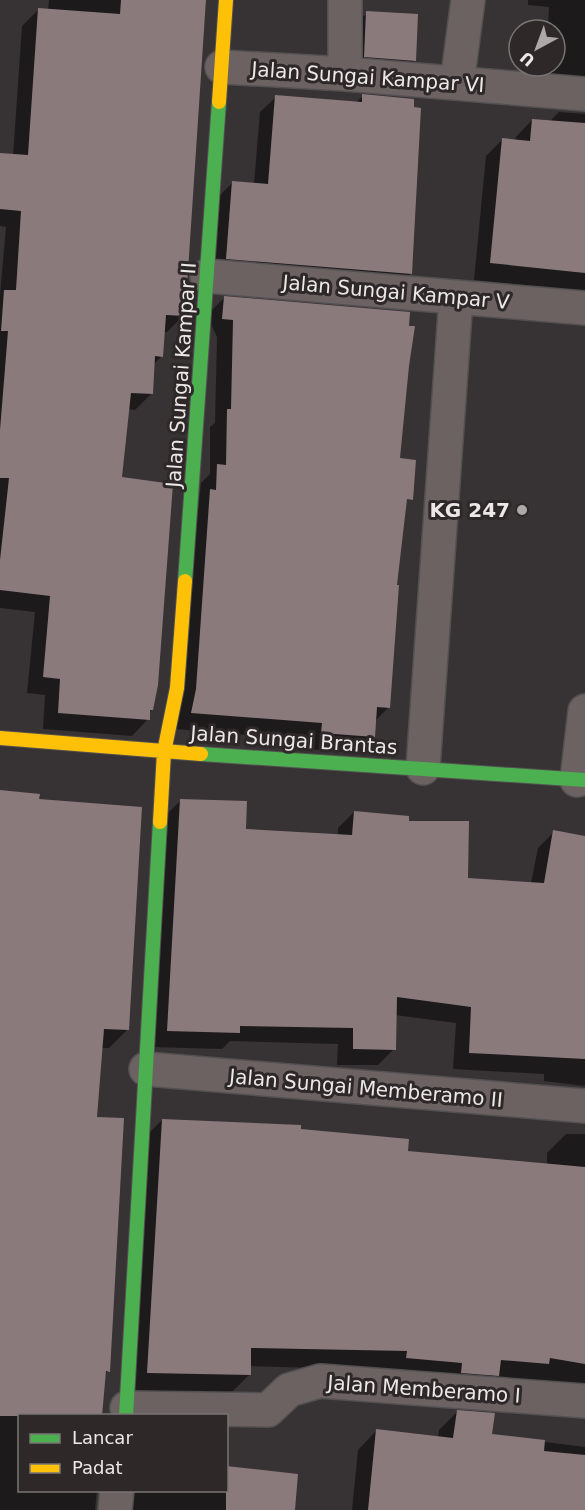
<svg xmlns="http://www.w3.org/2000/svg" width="585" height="1510" font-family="'DejaVu Sans',sans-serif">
<rect width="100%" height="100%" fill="#373233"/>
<path fill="#0007" d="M 49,0 L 206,0 L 183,316 L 167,332 L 163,332 L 162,356 L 153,365 L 151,394 L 135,410 L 128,409 L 121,478 L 152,709 L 149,713 L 148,719 L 132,736 L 43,729 L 45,695 L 27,693 L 35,612 L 0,608 L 0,295 L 6,227 L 0,226 L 0,155 L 13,156 L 22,26 L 39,9 L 48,10 Z
M 528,0 L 585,0 L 585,102 L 544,89 L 546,66 L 555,66 L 555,30 L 548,30 L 549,7 L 528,5 Z
M 367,13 L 415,60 L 397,79 L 346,74 L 349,31 Z
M 363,96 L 410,274 L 395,289 L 212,274 L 217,198 L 232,183 L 254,184 L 260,112 L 276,97 L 355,103 Z
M 559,112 L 585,114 L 585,310 L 544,299 L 545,287 L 474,280 L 486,156 L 503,139 L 515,141 L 516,137 L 532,120 L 549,122 Z
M 224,298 L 389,531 L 396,586 L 389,707 L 375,721 L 374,736 L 357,753 L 305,749 L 305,740 L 175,729 L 201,483 L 210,474 L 210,427 L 215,423 L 217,337 L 207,315 Z
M 0,791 L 38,800 L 128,1029 L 109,1048 L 101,1048 L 95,1119 L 108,1371 L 104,1375 L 20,1416 L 20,1490 L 97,1490 L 95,1510 L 0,1510 Z
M 181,800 L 245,830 L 338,836 L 338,828 L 354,812 L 407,822 L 466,879 L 531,883 L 538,848 L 554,832 L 585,837 L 585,1086 L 544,1081 L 544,1074 L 453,1069 L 456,1023 L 395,1015 L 394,1049 L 378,1065 L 337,1065 L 338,1044 L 230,1041 L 222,1049 L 151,1047 L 165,816 Z
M 162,1120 L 299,1130 L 406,1153 L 547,1165 L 547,1153 L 566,1134 L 585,1134 L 585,1388 L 388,1377 L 388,1370 L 249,1366 L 249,1375 L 230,1394 L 129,1391 L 143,1139 Z
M 457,1412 L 491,1435 L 585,1447 L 585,1510 L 352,1510 L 358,1450 L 376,1431 L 438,1438 L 439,1430 Z
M 102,1490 L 226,1490 L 293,1510 L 117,1510 Z"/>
<path fill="#8b7a7c" d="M 121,0 L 206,0 L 185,316 L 166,315 L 163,357 L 155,356 L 153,394 L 131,393 L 122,477 L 173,484 L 158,685 L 153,710 L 150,710 L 150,720 L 58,713 L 60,679 L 43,677 L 50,596 L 0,590 L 0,560 L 9,478 L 0,478 L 0,430 L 8,331 L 1,331 L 4,290 L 16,290 L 21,211 L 0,209 L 0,153 L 28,155 L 38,8 L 120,14 Z
M 366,11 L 418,14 L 416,61 L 364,57 Z
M 362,94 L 414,99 L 414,107 L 421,108 L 412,274 L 226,259 L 232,181 L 268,184 L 275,95 L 362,102 Z
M 532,119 L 585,123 L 585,273 L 490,263 L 502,138 L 530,141 Z
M 224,296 L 410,312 L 409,326 L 415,326 L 409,366 L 400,458 L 416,460 L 413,500 L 407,499 L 397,585 L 399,585 L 390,708 L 377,707 L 375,737 L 321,733 L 322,723 L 191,713 L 196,689 L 210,489 L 216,490 L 217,464 L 226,465 L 227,409 L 231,409 L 233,320 L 222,319 Z
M 0,790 L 40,794 L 39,799 L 142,807 L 129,1030 L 104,1029 L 97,1117 L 124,1118 L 110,1372 L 106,1371 L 102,1416 L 0,1416 Z
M 180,799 L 247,801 L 246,829 L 352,835 L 354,811 L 409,816 L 409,821 L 469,821 L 468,878 L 544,883 L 553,830 L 585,836 L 585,1059 L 469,1053 L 471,1007 L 397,997 L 396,1050 L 353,1049 L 353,1028 L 240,1026 L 240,1033 L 167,1031 Z
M 162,1119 L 301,1125 L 301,1129 L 409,1139 L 408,1151 L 585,1167 L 585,1364 L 550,1358 L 549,1364 L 501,1360 L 499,1376 L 461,1373 L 462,1363 L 406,1358 L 407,1351 L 251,1348 L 251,1375 L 147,1373 Z
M 457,1410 L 495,1413 L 492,1434 L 545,1440 L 544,1451 L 585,1455 L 585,1510 L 368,1510 L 376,1429 L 453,1438 Z
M 226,1466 L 298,1474 L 295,1510 L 226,1510 Z"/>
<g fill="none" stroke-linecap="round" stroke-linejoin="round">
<defs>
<path id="street" d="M 345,0 L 345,74
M 222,67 L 345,74 L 585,94
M 457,83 L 468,0
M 207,276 L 585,308
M 423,768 L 456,298
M 577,780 L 585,711
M 146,1069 L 585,1106
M 127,1408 L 268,1410 L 289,1390 L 320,1381 L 585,1401
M 115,1510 L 117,1490"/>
<path id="fast" d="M 185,581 L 219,102
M 201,754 L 585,780
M 126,1416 L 160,822"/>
<path id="slow" d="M 219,102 L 226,0
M 0,738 L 201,754
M 160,822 L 164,752 L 177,688 L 185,581"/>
</defs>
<use href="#street" stroke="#535051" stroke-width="36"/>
<use href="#fast" stroke="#535051" stroke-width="16"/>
<use href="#slow" stroke="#535051" stroke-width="16"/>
<use href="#street" stroke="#6c6262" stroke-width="33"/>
<use href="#fast" stroke="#4caf50" stroke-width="14"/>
<use href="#slow" stroke="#ffc107" stroke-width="14"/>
</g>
<circle fill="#ada8a9" stroke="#2e2828" stroke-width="2" cx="522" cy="510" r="6"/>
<g text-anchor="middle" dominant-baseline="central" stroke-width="6" stroke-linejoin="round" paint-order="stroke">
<g font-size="20" fill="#ede8e8" stroke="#2e2828">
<text transform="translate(368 77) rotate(4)">Jalan Sungai Kampar VI</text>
<text transform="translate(396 292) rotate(5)">Jalan Sungai Kampar V</text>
<text transform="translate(181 375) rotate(-86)">Jalan Sungai Kampar II</text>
<text transform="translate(294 740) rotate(4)">Jalan Sungai Brantas</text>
<text transform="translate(366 1088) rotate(5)">Jalan Sungai Memberamo II</text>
<text transform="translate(424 1389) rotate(4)">Jalan Memberamo I</text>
</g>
<g font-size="20" font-weight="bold" fill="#ede8e8" stroke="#2e2828" text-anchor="end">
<text x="510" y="510">KG 247</text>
</g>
</g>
<rect x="18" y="1414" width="210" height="78" fill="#2e2828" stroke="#7a7575" stroke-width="1.5"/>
<rect x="30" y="1434" width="30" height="9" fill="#4caf50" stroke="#7a7575" stroke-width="1.5"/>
<text x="72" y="1444" font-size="18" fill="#ede8e8">Lancar</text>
<rect x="30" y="1464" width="30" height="9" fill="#ffc107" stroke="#7a7575" stroke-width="1.5"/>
<text x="72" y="1474" font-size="18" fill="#ede8e8">Padat</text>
<g transform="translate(537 48) rotate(221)"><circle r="28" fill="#2e2828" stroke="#7a7575" stroke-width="1.5"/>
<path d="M0-4.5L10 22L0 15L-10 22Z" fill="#ada8a9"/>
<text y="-9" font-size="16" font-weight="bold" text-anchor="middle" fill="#ede8e8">U</text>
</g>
</svg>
